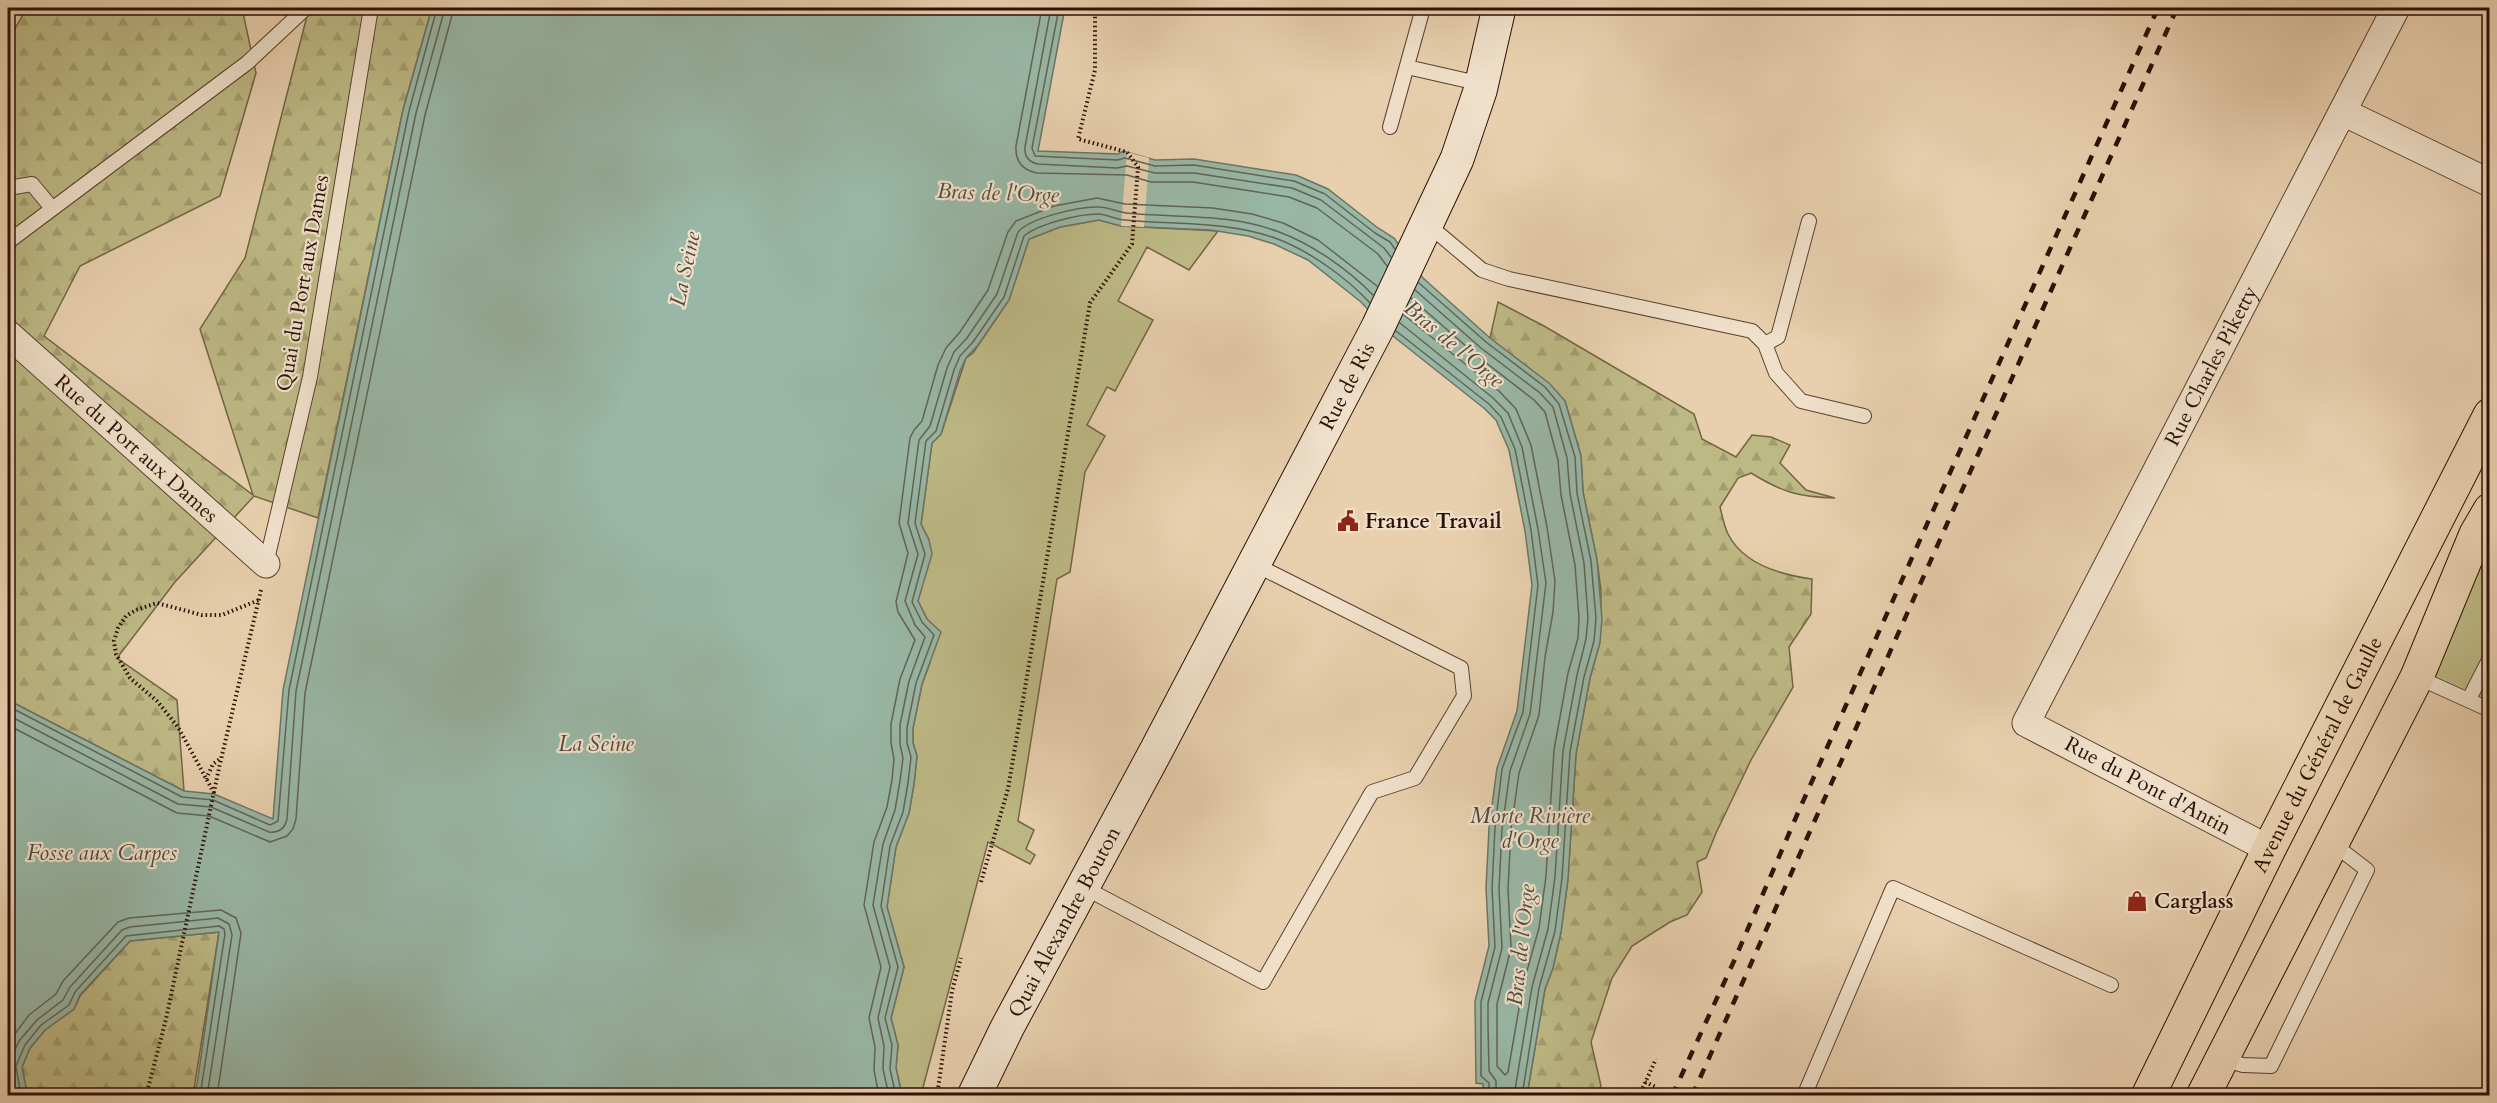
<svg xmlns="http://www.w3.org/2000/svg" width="2497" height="1103" font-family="Cardo,serif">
<defs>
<pattern id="forest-firs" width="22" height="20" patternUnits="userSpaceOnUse" patternTransform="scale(1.5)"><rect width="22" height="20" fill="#bdb985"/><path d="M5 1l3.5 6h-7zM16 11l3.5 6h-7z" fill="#a39e71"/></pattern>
</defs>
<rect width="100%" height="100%" fill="#e8d0ae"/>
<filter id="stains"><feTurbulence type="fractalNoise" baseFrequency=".00333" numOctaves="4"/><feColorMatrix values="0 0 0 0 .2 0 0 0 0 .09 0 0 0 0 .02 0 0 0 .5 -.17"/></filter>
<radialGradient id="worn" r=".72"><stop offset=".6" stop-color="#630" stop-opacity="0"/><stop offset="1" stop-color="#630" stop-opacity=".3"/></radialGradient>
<path fill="#bdb985" stroke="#746445" stroke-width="1.5" d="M 1099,220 L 1121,226 L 1218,231 L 1189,270 L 1147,247 L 1118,301 L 1153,320 L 1115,391 L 1107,387 L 1087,425 L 1105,436 L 1085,472 L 1070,572 L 1057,579 L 1018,821 L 1034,830 L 1026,849 L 1035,855 L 1030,864 L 988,842 L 921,1095 L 902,1095 L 896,1068 L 898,1045 L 891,1018 L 904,967 L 887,907 L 896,847 L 909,813 L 914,784 L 917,756 L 913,743 L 913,728 L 922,684 L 930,663 L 927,619 L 918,601 L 929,540 L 921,524 L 932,443 L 941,434 L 966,358 L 973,353 L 1009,300 L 1029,239 L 1060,227 Z
M 2489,510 L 2489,710 L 2417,677 Z"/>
<path fill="url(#forest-firs)" stroke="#746445" stroke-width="1.5" d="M 27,8 L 242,8 L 256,73 L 220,196 L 80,266 L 44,336 L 253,495 L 200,329 L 245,258 L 309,8 L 432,8 L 403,110 L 318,518 L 254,496 L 175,582 L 117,658 L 177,700 L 184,791 L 8,700 L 8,40 Z
M 1498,302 L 1544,326 L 1694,414 L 1702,439 L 1736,457 L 1752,435 L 1771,437 L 1790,445 L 1780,463 L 1806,490 L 1835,498 C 1798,497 1782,492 1751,473 L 1738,478 L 1720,507 C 1722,515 1724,526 1728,534 C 1743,564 1782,575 1812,579 L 1811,614 L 1789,647 L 1793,687 L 1751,760 L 1716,833 L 1706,858 L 1697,862 L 1702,892 L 1687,915 L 1670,922 L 1632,946 L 1612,978 L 1591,1042 L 1601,1086 L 1597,1095 L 1527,1095 L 1545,989 L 1553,968 L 1561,932 L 1568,879 L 1576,754 L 1590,678 L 1600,642 L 1601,591 L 1597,560 L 1583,492 L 1581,456 L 1565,401 L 1490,338 Z
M 219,932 L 193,1095 L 29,1095 L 27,1093 L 22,1067 L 30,1048 L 45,1030 L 74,1009 L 80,996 L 130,941 Z"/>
<path fill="#98b7a6" stroke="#6d7466" stroke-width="1.5" d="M 432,8 L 1065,8 L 1038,151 L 1118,154 L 1123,151 L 1155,160 L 1194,159 L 1296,175 L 1328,189 L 1378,228 L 1394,238 L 1423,278 L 1490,338 L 1549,383 L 1565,401 L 1581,456 L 1583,492 L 1597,560 L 1602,619 L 1600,642 L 1590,678 L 1576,754 L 1568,879 L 1561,932 L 1553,968 L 1545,989 L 1527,1095 L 1483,1095 L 1483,1084 L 1476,1083 L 1475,1001 L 1489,946 L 1486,888 L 1489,828 L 1497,768 L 1517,711 L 1532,585 L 1525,531 L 1509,450 L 1496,420 L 1485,409 L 1393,336 L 1361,302 L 1308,260 L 1274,244 L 1248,236 L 1211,230 L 1121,226 L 1099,220 L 1060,227 L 1029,239 L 1009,300 L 978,345 L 966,358 L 960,371 L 941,434 L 932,443 L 921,524 L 929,540 L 932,554 L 918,601 L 927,619 L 941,632 L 922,684 L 913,728 L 913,743 L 917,756 L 914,784 L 909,813 L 896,847 L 887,907 L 904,967 L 891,1018 L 898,1045 L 896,1068 L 902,1095 L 193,1095 L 197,1084 L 219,932 L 130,941 L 80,995 L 74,1009 L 45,1030 L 30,1048 L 22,1067 L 27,1093 L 29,1095 L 8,1095 L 8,700 L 184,791 L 214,794 L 273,819 L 283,690 L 403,110 Z"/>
<path fill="#e8d0ae" d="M 1127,152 L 1149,158 L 1144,227 L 1121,226 Z"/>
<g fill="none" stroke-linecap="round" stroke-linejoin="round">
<path stroke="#626456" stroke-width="1.5" d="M 1042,8 L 1016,146 C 1015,161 1023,170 1037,173 L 1127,175 L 1151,182 L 1193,182 L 1289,197 L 1317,208 L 1378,254 L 1387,266
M 1051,8 L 1025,147 C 1024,157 1029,162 1038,164 L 1117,168 L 1127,166 L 1155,173 L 1194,173 L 1292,188 L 1321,200 L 1384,248 L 1391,257
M 1059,8 L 1032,148 L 1035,156 L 1117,160 L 1125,158 L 1155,166 L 1194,165 L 1294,181 L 1325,194 L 1375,233 L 1390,242 L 1395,249
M 1419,283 L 1486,342 L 1545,387 L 1559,404 L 1575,457 L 1577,493 L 1591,561 L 1596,618 L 1594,641 L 1584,677 L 1570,752 L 1562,878 L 1555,931 L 1539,988 L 1522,1096
M 1415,290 L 1481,348 L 1540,393 L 1553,407 L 1567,458 L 1570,494 L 1584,563 L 1588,618 L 1586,639 L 1577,675 L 1563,751 L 1555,877 L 1548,929 L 1532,987 L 1514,1096
M 1404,315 L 1499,391 L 1516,409 L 1531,445 L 1547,527 L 1555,581 L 1553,612 L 1545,657 L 1539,715 L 1519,773 L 1511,829 L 1508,889 L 1511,948 L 1497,1004 L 1497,1066 L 1505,1075 L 1508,1072 L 1523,985 L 1539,928 L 1546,876 L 1554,750 L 1568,673 L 1578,638 L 1579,618 L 1575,565 L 1561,495 L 1558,460 L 1545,412 L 1534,400 L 1476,355 L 1411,298
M 1400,323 L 1493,398 L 1508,413 L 1522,447 L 1538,529 L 1546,583 L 1530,714 L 1510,771 L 1502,829 L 1499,889 L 1502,948 L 1488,1003 L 1488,1025 L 1489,1071 L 1496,1081 L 1496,1096
M 1396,331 L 1489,404 L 1501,417 L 1515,449 L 1531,530 L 1538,585 L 1523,712 L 1502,769 L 1495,828 L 1492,888 L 1495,947 L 1481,1002 L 1481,1076 L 1489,1083 L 1489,1096
M 8,706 L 182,797 L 213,800 L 270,825 L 278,821 L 289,690 L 409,111 L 437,8
M 8,715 L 178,804 L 211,807 L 269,832 C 279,833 285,828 287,819 L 296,691 L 416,113 L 445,8
M 8,725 L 177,813 L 209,816 L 270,842 L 287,836 L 293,829 L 296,819 L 305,693 L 425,115 L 454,8
M 8,1043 L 29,1015 L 56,994 L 63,981 L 118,922 L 129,918 L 221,910 L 236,918 L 241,933 L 217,1096
M 14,1096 L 8,1065 L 19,1041 L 37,1020 L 63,1000 L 70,987 L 122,930 L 130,927 L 218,918 L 229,924 L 232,935 L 207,1096
M 21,1096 L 16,1066 L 25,1045 L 41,1025 L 69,1005 L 75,992 L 126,936 L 219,926 L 224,929 L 225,934 L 200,1096
M 879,1096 L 874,1070 L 875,1047 L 869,1018 L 881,967 L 864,905 L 874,842 L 887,807 L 892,780 L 894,759 L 891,743 L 891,724 L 900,679 L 915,640 L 898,612 L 896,602 L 908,553 L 899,523 L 910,438 L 914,430 L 922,421 L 938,365 L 946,348 L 960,332 L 988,290 L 1008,232 L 1016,221 L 1054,206 L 1097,198 L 1125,204 L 1213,208 L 1252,214 L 1283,223 L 1318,240 L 1377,286
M 889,1096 L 883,1069 L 884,1046 L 878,1018 L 890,967 L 873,905 L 883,844 L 895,810 L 900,781 L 903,758 L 900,744 L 900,725 L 909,681 L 925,637 L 915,625 L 905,601 L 918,554 L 908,523 L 919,440 L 930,426 L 947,368 L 954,352 L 967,338 L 997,294 L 1018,232 C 1030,218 1080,206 1099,207 C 1108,207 1117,212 1126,213 C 1177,218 1229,213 1279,232 C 1312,244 1349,270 1373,295
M 896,1096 L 890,1069 L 892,1045 L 885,1018 L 898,967 L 881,906 L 890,846 L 903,812 L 908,783 L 911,757 L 907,743 L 907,728 L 916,683 L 934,635 L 922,622 L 912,602 L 925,554 L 915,523 L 926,441 L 936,431 L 954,370 L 960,356 L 973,342 L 1004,297 L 1024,236 C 1038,224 1079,214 1098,214 C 1107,214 1116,220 1125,220 C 1176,225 1226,221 1275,238 C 1308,250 1346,277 1370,303"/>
<defs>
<path id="lane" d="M 1407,67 L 1482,84
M 1390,127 L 1423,8
M 8,188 L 32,184 L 51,207
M 1426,223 L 1482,270 L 1509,279 L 1752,331 L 1765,344 L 1776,373 L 1801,401 L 1864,416
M 8,242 L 247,63 L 306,8
M 1765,344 L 1778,337 L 1809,221
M 266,564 L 310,377 L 371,8
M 2417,677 L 2490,710
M 2469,699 L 2490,658
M 1083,887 L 1263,982 L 1372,792 L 1415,778 L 1464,696 L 1461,668 L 1254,564
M 2221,1059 L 2243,1065 L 2271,1066 L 2367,870 L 2332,843
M 1804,1096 L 1893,888 L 2111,985"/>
<g id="street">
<path d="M 2343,112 L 2490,183"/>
<path id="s1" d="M 8,334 L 266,564"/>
<path id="s2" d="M 2269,849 L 2026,723 L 2396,8"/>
</g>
<g id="secondary">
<path id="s3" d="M 974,1096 L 1007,1028 L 1157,749 L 1378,327 L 1457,159 L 1480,91 L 1499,8"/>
</g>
<g id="primary">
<path id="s4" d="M 2148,1096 L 2269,849 L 2490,415"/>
<path d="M 2203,1096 L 2417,677 L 2476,534 L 2490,510"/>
</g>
</defs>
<use href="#lane" stroke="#5b402f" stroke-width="16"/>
<use href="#street" stroke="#5b402f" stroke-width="29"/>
<use href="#secondary" stroke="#2c1005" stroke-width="35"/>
<use href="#primary" stroke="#2c1005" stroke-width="35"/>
<path stroke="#2c1005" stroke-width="4" stroke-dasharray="1.5 3" stroke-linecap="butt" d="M 206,779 L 213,764 L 220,759
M 214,793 L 178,727 L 157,701 L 130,678 L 116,654 L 114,641 L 118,628 L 126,616 L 136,610 L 157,603 L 202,615 L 222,615 L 259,600
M 981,882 L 1008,789 L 1090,303 L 1132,244 L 1138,167 L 1127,152 L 1078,139 L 1095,70 L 1095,8
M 1645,1082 L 1656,1087
M 146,1096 L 166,1019 L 219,768 L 261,590
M 937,1096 L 952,991 L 961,958
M 1639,1096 L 1656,1059"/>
<use href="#lane" stroke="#f0e0ca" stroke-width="14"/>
<use href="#street" stroke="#f0e0ca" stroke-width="27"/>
<use href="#secondary" stroke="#f0e0ca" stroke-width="33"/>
<use href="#primary" stroke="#e8d0ae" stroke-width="33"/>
<path stroke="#2c1005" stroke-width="4.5" stroke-dasharray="10 10" stroke-linecap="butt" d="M 1672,1096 L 1734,961 L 1800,808 L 2158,8
M 1692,1096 L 2177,8"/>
</g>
<defs>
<symbol id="civic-bare" viewBox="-9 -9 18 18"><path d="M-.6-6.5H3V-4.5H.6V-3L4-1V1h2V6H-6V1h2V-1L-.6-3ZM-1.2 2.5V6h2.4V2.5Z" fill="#8f2418" stroke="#f0e0ca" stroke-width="2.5" paint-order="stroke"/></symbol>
<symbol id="shop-bare" viewBox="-9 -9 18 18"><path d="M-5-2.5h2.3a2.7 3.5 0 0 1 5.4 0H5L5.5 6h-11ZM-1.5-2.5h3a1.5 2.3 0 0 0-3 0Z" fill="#8f2418" stroke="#f0e0ca" stroke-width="2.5" paint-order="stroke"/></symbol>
</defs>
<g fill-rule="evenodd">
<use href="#civic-bare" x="1333" y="506" width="30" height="30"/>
<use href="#shop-bare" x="2122" y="886" width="30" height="30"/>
</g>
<g text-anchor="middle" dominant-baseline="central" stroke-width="4.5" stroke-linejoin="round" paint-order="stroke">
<g font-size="21" fill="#2c1005" stroke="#f0e0ca">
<text transform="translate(303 283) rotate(-80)">Quai du Port aux Dames</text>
<text stroke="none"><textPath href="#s2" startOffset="676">Rue Charles Piketty</textPath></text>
<text stroke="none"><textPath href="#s3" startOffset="802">Rue de Ris</textPath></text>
<text stroke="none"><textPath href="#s1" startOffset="172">Rue du Port aux Dames</textPath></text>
<text stroke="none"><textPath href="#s4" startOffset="381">Avenue du Général de Gaulle</textPath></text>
<text transform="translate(2148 786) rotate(28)">Rue du Pont d'Antin</text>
<text stroke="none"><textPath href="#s3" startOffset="196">Quai Alexandre Bouton</textPath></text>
</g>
<g font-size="21" font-weight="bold" fill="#2c1005" stroke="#f0e0ca" text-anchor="start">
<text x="1365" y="521">France Travail</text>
<text x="2154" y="901">Carglass</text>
</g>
<g font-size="22" font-style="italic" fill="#524a3d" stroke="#f0e0ca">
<text transform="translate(998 193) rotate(2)">Bras de l'Orge</text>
<text transform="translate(685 269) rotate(-78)">La Seine</text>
<text transform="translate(1454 344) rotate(40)">Bras de l'Orge</text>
<text x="596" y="744">La Seine</text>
<text x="1530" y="816">Morte Rivière<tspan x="1530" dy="25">d'Orge</tspan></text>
<text x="102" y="853">Fosse aux Carpes</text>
<text transform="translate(1521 945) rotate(-84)">Bras de l'Orge</text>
</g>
</g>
<rect width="2497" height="1103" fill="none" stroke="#e8d0ae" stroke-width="30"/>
<rect x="9" y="9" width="2479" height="1085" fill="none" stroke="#2c1005" stroke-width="3"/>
<rect x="15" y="15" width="2467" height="1073" fill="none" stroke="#2c1005" stroke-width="1.5"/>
<rect width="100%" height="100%" filter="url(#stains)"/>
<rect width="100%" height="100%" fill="url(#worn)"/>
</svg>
